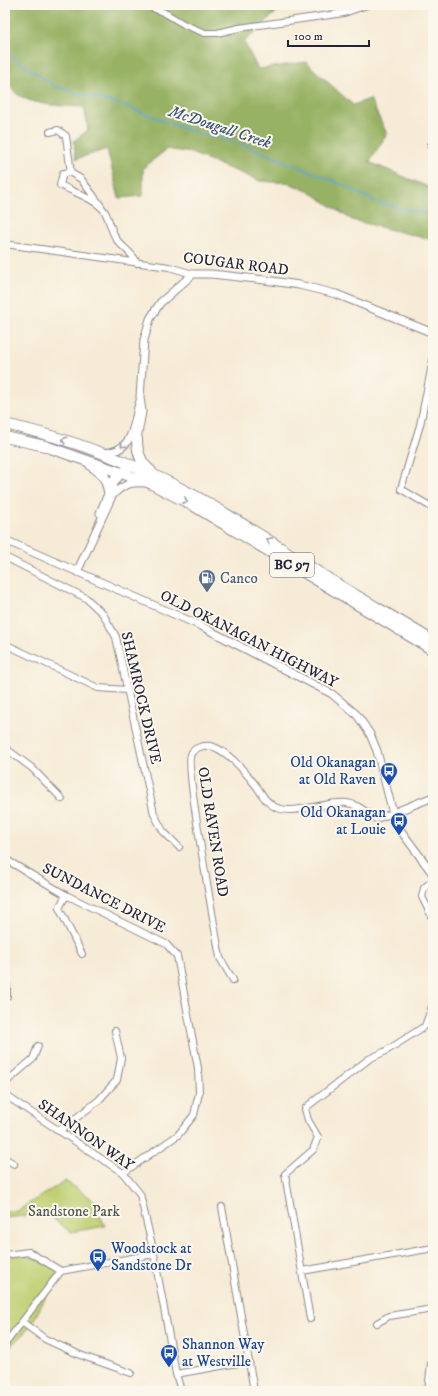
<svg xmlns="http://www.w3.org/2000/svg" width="438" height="1396" font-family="'IM FELL DW Pica',serif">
<rect width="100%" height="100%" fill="#fbf7ec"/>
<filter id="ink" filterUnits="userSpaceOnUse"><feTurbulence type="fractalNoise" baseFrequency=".025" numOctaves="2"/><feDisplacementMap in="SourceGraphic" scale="8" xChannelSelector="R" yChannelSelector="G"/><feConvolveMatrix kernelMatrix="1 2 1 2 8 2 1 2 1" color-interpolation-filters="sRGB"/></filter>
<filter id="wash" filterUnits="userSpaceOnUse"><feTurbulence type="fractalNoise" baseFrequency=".012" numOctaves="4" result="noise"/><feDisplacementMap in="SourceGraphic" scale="16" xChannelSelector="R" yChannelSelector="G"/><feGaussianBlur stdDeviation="0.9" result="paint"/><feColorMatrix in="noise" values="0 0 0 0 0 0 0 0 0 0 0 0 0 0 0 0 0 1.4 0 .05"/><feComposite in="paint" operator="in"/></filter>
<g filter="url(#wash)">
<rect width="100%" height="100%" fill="#f6ebd6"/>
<path fill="#c0d073" stroke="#717957" d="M 65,1181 L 92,1199 L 105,1226 L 71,1232 L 41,1210 L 40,1214 L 5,1218 L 5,1211 L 17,1211 Z
M 23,1254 L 61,1268 L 30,1327 L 5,1352 L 5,1256 Z"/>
<path fill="#98b265" stroke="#5d6a50" d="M 5,5 L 284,5 L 244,42 L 258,69 L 306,62 L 353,105 L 370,99 L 387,134 L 369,162 L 433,189 L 433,240 L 352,220 L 312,193 L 289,183 L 260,181 L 191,153 L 167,149 L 143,168 L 143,196 L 119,198 L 107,149 L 76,159 L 74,141 L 88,130 L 84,107 C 65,106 37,106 20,96 C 14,93 9,85 5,80 Z"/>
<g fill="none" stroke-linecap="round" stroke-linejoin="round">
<path stroke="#61a5d6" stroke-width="1.5" d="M 5,52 L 56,87 L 122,105 L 191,131 L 247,146 L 343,185 L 376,202 L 417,212 L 433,214"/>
</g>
</g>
<g filter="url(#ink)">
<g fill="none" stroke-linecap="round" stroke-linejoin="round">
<defs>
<path id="minor" d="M 146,5 L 165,13 L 185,25 L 205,33 L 217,33 L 239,28 L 344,13 L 367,5
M 50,132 L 58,130 L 66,136 L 71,173
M 430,146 L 433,145
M 101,206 L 81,179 L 71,173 L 63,173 L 60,185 C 73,192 98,200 105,212 C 110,221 111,232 117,240 C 123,248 133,253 137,263
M 5,244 L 169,267 L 193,274
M 433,360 L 420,425 L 401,489 L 433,508
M 5,557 L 86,598 L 103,614 L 116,637 L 154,814 L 163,831 L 179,847
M 5,644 L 98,688 L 127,690
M 5,748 L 32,768 L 62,799
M 5,859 L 66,895 L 166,944 L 177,956 L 198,1068 L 199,1093 L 194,1115 L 178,1135 L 123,1173
M 433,880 L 424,888 L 422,897 L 433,919
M 66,895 L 59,908 L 82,954
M 233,980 L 220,958 C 216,933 184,764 191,754 C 194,748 203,745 210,746 C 226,749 247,774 257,787 C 262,794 266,803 275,807 C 294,816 326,801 347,803 C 358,804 367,813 376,819 L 393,813
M 5,981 L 7,986 L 7,996
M 5,1083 L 33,1059 L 38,1046
M 5,1095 L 123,1173 L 140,1194 L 154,1254 L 176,1374 L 181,1391
M 59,1131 L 98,1101 L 117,1080 L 121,1058 L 115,1031
M 5,1158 L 14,1164
M 222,1207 L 254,1391
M 5,1255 L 29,1252 L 61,1271
M 302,1271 L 433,1248
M 310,1319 L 285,1174 L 313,1150 L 318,1137 L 308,1120 L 305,1109 L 309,1105 L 369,1059 L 386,1051 L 425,1026 L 433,1004
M 22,1322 L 45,1339 L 80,1355 L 131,1373
M 377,1323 L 389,1316 L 433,1309
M 5,1344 L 61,1271 L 154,1254
M 176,1374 L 249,1361
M 428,1391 L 431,1364 L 433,1360"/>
<path id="tertiary" d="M 137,439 L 142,412 L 140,397 L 144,340 L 150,319 L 160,303 L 193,274 L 211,274 L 265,280 L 299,285 L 336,294 L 433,333
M 102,453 C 134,452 133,427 139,403
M 100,513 L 109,491
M 5,540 L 201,626 L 332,694 L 357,715 L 370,734 L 377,751 L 393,813 L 401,831 L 433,874
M 77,572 L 112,496 C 121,486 129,482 142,483
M 393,813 L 433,797"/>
<path id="trunk" d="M 5,424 C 72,439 137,464 197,497 C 242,522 285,551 329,579 C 363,600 399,620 433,641
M 5,437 L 45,446 L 150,483 L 194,506 L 433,650
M 137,439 C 137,452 140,463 151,471
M 91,465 C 103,473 106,477 109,491
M 109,491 C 113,482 116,474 126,471"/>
</defs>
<use href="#minor" stroke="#8c8688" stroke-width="8"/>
<use href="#tertiary" stroke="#8c8688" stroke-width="9"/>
<use href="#trunk" stroke="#8c8688" stroke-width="12"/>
<use href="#minor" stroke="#fff" stroke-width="6"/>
<use href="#tertiary" stroke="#fff" stroke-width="7"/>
<use href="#trunk" stroke="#fff" stroke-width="10"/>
</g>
<defs><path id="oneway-chevron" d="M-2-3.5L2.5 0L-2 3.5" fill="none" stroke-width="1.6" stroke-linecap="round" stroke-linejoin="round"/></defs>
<g stroke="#9c9ca7">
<use href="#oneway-chevron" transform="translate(64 440) rotate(-162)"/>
<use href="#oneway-chevron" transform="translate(123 445) rotate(138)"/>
<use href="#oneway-chevron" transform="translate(185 501) rotate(27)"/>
<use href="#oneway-chevron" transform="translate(269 540) rotate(-149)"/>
</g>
</g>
<defs>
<symbol id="fuel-pin" viewBox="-11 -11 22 30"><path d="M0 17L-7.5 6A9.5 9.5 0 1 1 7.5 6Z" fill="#5c6f8a" stroke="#fbf7ec"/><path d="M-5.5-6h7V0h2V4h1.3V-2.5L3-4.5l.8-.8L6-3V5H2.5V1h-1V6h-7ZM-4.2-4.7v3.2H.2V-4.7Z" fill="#fff"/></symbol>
<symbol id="bus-pin" viewBox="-11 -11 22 30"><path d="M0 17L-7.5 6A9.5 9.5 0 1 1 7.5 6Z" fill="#1a4fb4" stroke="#fbf7ec"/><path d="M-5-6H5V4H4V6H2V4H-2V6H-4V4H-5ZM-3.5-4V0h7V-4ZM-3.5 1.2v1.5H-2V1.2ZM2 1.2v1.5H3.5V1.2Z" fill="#fff"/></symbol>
</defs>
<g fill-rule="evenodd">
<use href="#fuel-pin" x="197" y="568" width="20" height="27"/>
<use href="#bus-pin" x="379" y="761" width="20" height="27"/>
<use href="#bus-pin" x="389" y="811" width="20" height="27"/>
<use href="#bus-pin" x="88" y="1247" width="20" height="27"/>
<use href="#bus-pin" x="159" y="1343" width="20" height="27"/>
</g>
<g text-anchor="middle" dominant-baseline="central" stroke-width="4" stroke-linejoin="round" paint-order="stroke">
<rect fill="#fbf7ec" stroke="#636270" stroke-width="1" x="270" y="553" width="44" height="24" rx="3"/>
<g font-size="14" font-weight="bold" fill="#22223b">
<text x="292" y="565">BC 97</text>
</g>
<g font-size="15" fill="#22223b" stroke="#fbf7ec">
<text transform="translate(236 264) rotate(7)">COUGAR ROAD</text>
<text transform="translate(249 639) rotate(27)">OLD OKANAGAN HIGHWAY</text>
<text transform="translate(141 698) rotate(77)">SHAMROCK DRIVE</text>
<text transform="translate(213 832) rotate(81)">OLD RAVEN ROAD</text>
<text transform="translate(104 898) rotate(27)">SUNDANCE DRIVE</text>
<text transform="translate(86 1135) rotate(35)">SHANNON WAY</text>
</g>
<g font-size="15" fill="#4e5e75" stroke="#fbf7ec" text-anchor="start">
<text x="220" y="578">Canco</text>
</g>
<g font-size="15" fill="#164399" stroke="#fbf7ec" text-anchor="end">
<text x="376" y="762">Old Okanagan<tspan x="376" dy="17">at Old Raven</tspan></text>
<text x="386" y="812">Old Okanagan<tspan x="386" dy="17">at Louie</tspan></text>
<text x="111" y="1248" text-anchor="start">Woodstock at<tspan x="111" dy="17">Sandstone Dr</tspan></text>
<text x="182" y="1344" text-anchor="start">Shannon Way<tspan x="182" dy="17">at Westville</tspan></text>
</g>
<g font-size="15" fill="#51564c" stroke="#fbf7ec">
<text x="74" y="1211">Sandstone Park</text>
</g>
<g font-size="16" font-style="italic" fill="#3b5679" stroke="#fbf7ec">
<text transform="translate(220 127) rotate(18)">McDougall Creek</text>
</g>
</g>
<rect width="438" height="1396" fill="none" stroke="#fbf7ec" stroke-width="20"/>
<path d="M288 40v6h81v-6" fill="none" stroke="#22223b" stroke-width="2"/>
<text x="294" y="40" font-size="12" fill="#22223b" stroke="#fbf7ec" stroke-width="3" paint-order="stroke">100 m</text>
</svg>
